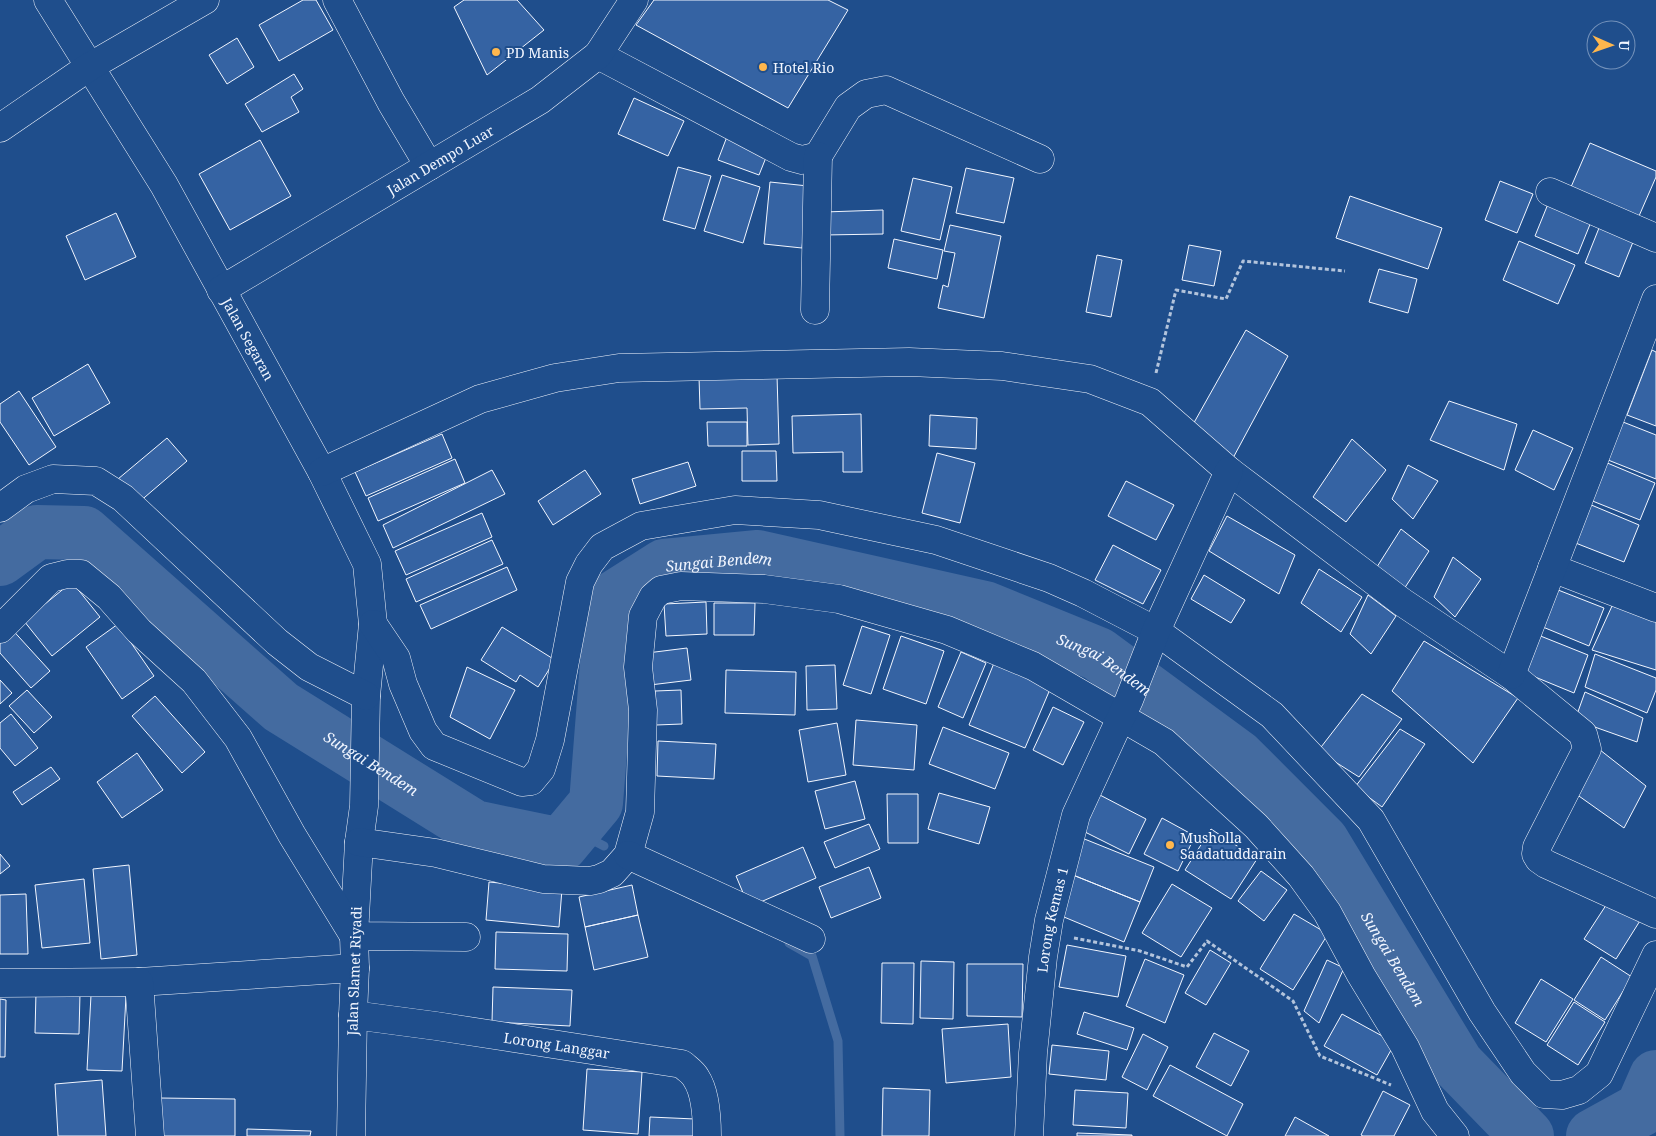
<svg xmlns="http://www.w3.org/2000/svg" width="1656" height="1136" font-family="'Noto Serif',serif">
<rect width="100%" height="100%" fill="#1f4e8c"/>
<g fill="none" stroke-linecap="round" stroke-linejoin="round">
<path stroke="#446ba0" stroke-width="9" d="M 573,830 L 604,846
M 789,943 L 812,956 L 838,1041 L 840,1136"/>
<g stroke="#446ba0" stroke-width="54">
<path id="s1" d="M 0,559 L 37,532 L 84,533 L 281,707 L 474,827 L 561,845 L 596,803 L 612,599 L 664,566 L 758,557 L 985,608 L 1098,654 L 1238,757 L 1322,841 L 1457,1064 L 1527,1136"/>
<path d="M 1593,1136 L 1642,1109 L 1656,1077"/>
</g>
</g>
<path fill="#3563a3" stroke="#f2f6ff" d="M 303,0 L 316,0 L 333,30 L 279,61 L 259,25 Z
M 464,0 L 517,0 L 544,30 L 487,75 L 454,7 Z
M 654,0 L 828,0 L 848,10 L 788,108 L 636,25 Z
M 237,38 L 254,67 L 227,84 L 209,55 Z
M 294,74 L 303,89 L 291,97 L 299,112 L 262,132 L 245,104 Z
M 634,98 L 684,121 L 668,156 L 618,134 Z
M 728,134 L 769,150 L 759,175 L 718,160 Z
M 260,140 L 291,196 L 230,230 L 199,174 Z
M 1590,143 L 1656,171 L 1656,177 L 1639,216 L 1571,187 Z
M 678,167 L 711,176 L 695,229 L 663,220 Z
M 966,168 L 1014,178 L 1004,223 L 956,213 Z
M 722,175 L 760,187 L 743,243 L 704,231 Z
M 913,178 L 952,187 L 940,240 L 901,231 Z
M 1500,181 L 1533,194 L 1517,233 L 1485,220 Z
M 770,182 L 808,186 L 802,248 L 764,244 Z
M 1350,196 L 1442,228 L 1428,269 L 1336,238 Z
M 1550,199 L 1593,217 L 1578,254 L 1535,236 Z
M 883,210 L 883,234 L 824,235 L 824,212 Z
M 116,213 L 136,257 L 85,280 L 66,236 Z
M 1601,223 L 1635,237 L 1619,277 L 1585,263 Z
M 950,225 L 1001,236 L 984,318 L 938,308 L 943,285 L 948,287 L 955,253 L 944,251 Z
M 894,239 L 943,250 L 937,279 L 888,268 Z
M 1519,241 L 1575,265 L 1558,304 L 1503,280 Z
M 1189,245 L 1221,251 L 1214,286 L 1182,280 Z
M 1097,255 L 1122,260 L 1111,317 L 1086,312 Z
M 1379,269 L 1417,279 L 1408,313 L 1369,302 Z
M 1246,330 L 1288,356 L 1233,458 L 1191,428 Z
M 1652,350 L 1656,352 L 1656,426 L 1627,415 Z
M 88,364 L 110,403 L 54,436 L 32,398 Z
M 777,375 L 779,444 L 748,445 L 747,408 L 700,409 L 699,377 Z
M 19,391 L 56,447 L 29,465 L 0,422 L 0,404 Z
M 1449,401 L 1517,424 L 1504,470 L 1430,440 Z
M 861,414 L 862,472 L 843,472 L 843,452 L 793,453 L 792,416 Z
M 930,415 L 977,418 L 976,449 L 929,446 Z
M 707,422 L 747,422 L 747,446 L 708,446 Z
M 1623,422 L 1656,435 L 1656,479 L 1608,460 Z
M 1533,430 L 1573,448 L 1554,490 L 1515,470 Z
M 442,434 L 452,458 L 366,496 L 355,472 Z
M 167,438 L 187,461 L 138,503 L 118,479 Z
M 1352,439 L 1386,470 L 1346,522 L 1313,497 Z
M 742,451 L 776,451 L 777,481 L 742,481 Z
M 937,453 L 975,463 L 960,523 L 922,513 Z
M 455,459 L 465,483 L 378,521 L 368,498 Z
M 688,462 L 696,486 L 640,504 L 632,479 Z
M 1605,462 L 1655,483 L 1640,520 L 1590,500 Z
M 1408,465 L 1438,481 L 1413,519 L 1392,499 Z
M 492,470 L 505,494 L 393,548 L 383,525 Z
M 585,470 L 601,494 L 553,525 L 538,501 Z
M 1126,481 L 1174,505 L 1156,540 L 1108,516 Z
M 1589,504 L 1639,525 L 1624,562 L 1573,542 Z
M 482,513 L 492,537 L 406,575 L 395,551 Z
M 1227,516 L 1295,555 L 1279,594 L 1209,551 Z
M 1401,529 L 1429,551 L 1404,589 L 1375,570 Z
M 492,540 L 503,564 L 416,602 L 406,579 Z
M 1113,545 L 1161,570 L 1143,604 L 1095,580 Z
M 1453,557 L 1481,579 L 1455,617 L 1434,597 Z
M 507,567 L 517,590 L 431,629 L 420,605 Z
M 1319,569 L 1362,597 L 1341,632 L 1301,603 Z
M 1204,575 L 1245,600 L 1231,623 L 1191,599 Z
M 72,582 L 100,617 L 52,656 L 24,621 Z
M 1553,588 L 1604,608 L 1589,646 L 1538,625 Z
M 1368,595 L 1396,616 L 1371,654 L 1350,634 Z
M 706,602 L 707,634 L 666,636 L 664,604 Z
M 714,603 L 755,603 L 754,635 L 714,635 Z
M 1612,606 L 1656,619 L 1656,670 L 1592,650 Z
M 118,624 L 154,676 L 122,699 L 86,647 Z
M 8,625 L 50,671 L 31,688 L 0,653 L 0,633 Z
M 862,626 L 890,635 L 871,694 L 843,685 Z
M 502,627 L 555,660 L 538,687 L 520,675 L 516,682 L 481,660 Z
M 1538,635 L 1588,655 L 1574,693 L 1523,672 Z
M 901,636 L 944,651 L 926,704 L 883,689 Z
M 1424,641 L 1518,698 L 1473,763 L 1392,691 Z
M 687,648 L 691,680 L 650,685 L 647,653 Z
M 961,652 L 986,663 L 963,718 L 938,707 Z
M 1595,654 L 1656,678 L 1656,690 L 1647,713 L 1585,687 Z
M 994,663 L 1051,687 L 1025,748 L 969,725 Z
M 835,665 L 837,709 L 807,710 L 806,666 Z
M 467,667 L 515,690 L 490,739 L 450,717 Z
M 726,670 L 796,672 L 795,715 L 725,713 Z
M 0,680 L 12,693 L 0,704 Z
M 27,690 L 52,717 L 34,733 L 9,706 Z
M 681,690 L 682,724 L 656,725 L 655,691 Z
M 1585,692 L 1643,718 L 1637,742 L 1575,720 Z
M 1362,694 L 1402,719 L 1359,777 L 1318,751 Z
M 155,696 L 205,752 L 182,773 L 132,716 Z
M 1053,707 L 1084,722 L 1063,765 L 1033,750 Z
M 11,714 L 38,748 L 15,766 L 0,748 L 0,723 Z
M 856,720 L 917,725 L 914,770 L 853,765 Z
M 837,723 L 846,775 L 808,782 L 799,730 Z
M 943,727 L 1009,753 L 995,789 L 929,764 Z
M 1400,729 L 1425,744 L 1382,807 L 1355,787 Z
M 658,741 L 716,744 L 714,779 L 657,776 Z
M 1595,746 L 1646,786 L 1624,828 L 1569,789 Z
M 137,753 L 163,790 L 122,818 L 97,782 Z
M 51,767 L 60,779 L 22,805 L 13,792 Z
M 855,781 L 865,819 L 825,829 L 815,791 Z
M 939,793 L 990,807 L 979,844 L 928,829 Z
M 887,794 L 918,794 L 918,843 L 888,843 Z
M 1098,794 L 1146,819 L 1129,854 L 1081,830 Z
M 1162,818 L 1195,836 L 1178,871 L 1144,854 Z
M 869,824 L 880,849 L 835,868 L 824,842 Z
M 1211,829 L 1257,859 L 1231,899 L 1185,870 Z
M 1082,838 L 1154,867 L 1140,902 L 1068,873 Z
M 803,847 L 816,878 L 749,907 L 736,876 Z
M 0,854 L 10,866 L 0,874 Z
M 129,865 L 137,955 L 101,959 L 93,869 Z
M 869,867 L 881,898 L 831,918 L 819,887 Z
M 1261,871 L 1287,890 L 1264,921 L 1238,901 Z
M 1068,873 L 1140,902 L 1124,942 L 1052,912 Z
M 84,879 L 90,943 L 42,948 L 35,885 Z
M 489,882 L 562,889 L 559,927 L 486,920 Z
M 1172,884 L 1212,908 L 1181,957 L 1142,933 Z
M 632,885 L 638,915 L 585,927 L 579,897 Z
M 26,894 L 28,954 L 0,954 L 0,895 Z
M 1612,896 L 1643,916 L 1616,959 L 1584,939 Z
M 1294,914 L 1328,934 L 1293,990 L 1260,969 Z
M 638,915 L 648,957 L 594,970 L 585,927 Z
M 496,932 L 568,934 L 567,971 L 495,969 Z
M 1067,945 L 1126,956 L 1118,997 L 1059,987 Z
M 1210,950 L 1231,963 L 1206,1005 L 1185,993 Z
M 1601,957 L 1632,977 L 1605,1020 L 1574,1000 Z
M 1145,959 L 1184,975 L 1165,1023 L 1126,1006 Z
M 1327,960 L 1344,968 L 1319,1023 L 1304,1011 Z
M 921,961 L 954,962 L 953,1019 L 920,1018 Z
M 882,963 L 914,963 L 913,1024 L 881,1023 Z
M 967,964 L 1023,964 L 1022,1017 L 967,1016 Z
M 1541,979 L 1573,999 L 1546,1042 L 1515,1023 Z
M 493,987 L 572,990 L 570,1026 L 492,1022 Z
M 36,992 L 80,993 L 79,1034 L 35,1033 Z
M 91,995 L 126,996 L 122,1071 L 87,1070 Z
M 0,999 L 6,1000 L 5,1057 L 0,1057 Z
M 1574,1002 L 1605,1022 L 1578,1065 L 1547,1045 Z
M 1084,1012 L 1134,1028 L 1127,1050 L 1077,1034 Z
M 1342,1014 L 1395,1043 L 1377,1075 L 1324,1046 Z
M 1008,1024 L 1011,1077 L 946,1083 L 942,1029 Z
M 1214,1033 L 1249,1051 L 1231,1086 L 1196,1067 Z
M 1143,1034 L 1168,1047 L 1147,1090 L 1122,1077 Z
M 1052,1045 L 1109,1051 L 1106,1080 L 1049,1074 Z
M 1170,1065 L 1243,1104 L 1227,1136 L 1153,1096 Z
M 587,1069 L 642,1072 L 638,1134 L 583,1130 Z
M 102,1080 L 106,1136 L 58,1136 L 55,1084 Z
M 883,1088 L 930,1090 L 929,1136 L 882,1136 Z
M 1075,1090 L 1128,1093 L 1126,1128 L 1073,1125 Z
M 1383,1091 L 1410,1105 L 1394,1136 L 1363,1136 L 1361,1135 Z
M 160,1098 L 235,1099 L 235,1136 L 159,1136 Z
M 650,1117 L 695,1119 L 694,1136 L 649,1136 Z
M 1295,1117 L 1329,1136 L 1285,1136 Z
M 247,1129 L 311,1131 L 310,1136 L 247,1136 Z
M 1077,1133 L 1132,1135 L 1132,1136 L 1077,1136 Z"/>
<g fill="none" stroke-linecap="round" stroke-linejoin="round">
<defs>
<g id="minor">
<path id="s2" d="M 48,0 L 164,185 L 322,472 L 367,564 L 373,624 L 366,696 L 364,806 L 359,842 L 354,936 L 355,968 L 353,1015 L 351,1136"/>
<path d="M 337,0 L 391,102 L 429,166"/>
<path d="M 598,55 L 791,157 L 802,160 L 818,156 L 848,107 L 866,94 L 886,90 L 1040,159"/>
<path d="M 0,128 L 89,67 L 205,0"/>
<path d="M 1550,192 L 1656,238"/>
<path id="s3" d="M 221,290 L 540,100 L 598,55 L 634,0"/>
<path d="M 815,310 L 818,156"/>
<path d="M 322,472 L 480,399 L 555,378 L 619,368 L 909,362 L 1002,366 L 1090,379 L 1150,402 L 1229,471 L 1402,602 L 1511,675 L 1583,734 L 1587,749 L 1537,847 L 1536,854 L 1539,859 L 1546,864 L 1656,914"/>
<path d="M 0,508 L 26,489 L 53,479 L 96,481 L 123,498 L 277,642 L 309,667 L 366,696"/>
<path d="M 1552,568 L 1656,608"/>
<path d="M 373,624 L 396,658 L 403,684 L 423,731 L 434,746 L 522,782 L 531,781 L 541,769 L 550,740 L 580,582 L 589,564 L 602,547 L 641,526 L 735,510 L 819,515 L 936,540 L 1049,578 L 1083,593 L 1156,631 L 1272,715 L 1371,820 L 1482,1012 L 1523,1073 L 1544,1094 L 1562,1095 L 1579,1090 L 1599,1074 L 1656,955"/>
<path d="M 0,629 L 51,578 L 67,574 L 81,574 L 109,597 L 139,631 L 194,681 L 238,738 L 292,835 L 354,936 L 466,937"/>
<path d="M 1511,675 L 1656,299"/>
<path d="M 359,842 L 436,853 L 543,879 L 590,881 L 599,879 L 612,873 L 628,855 L 640,812 L 643,710 L 638,667 L 643,616 L 653,597 L 661,590 L 681,586 L 764,589 L 839,599 L 947,630 L 1033,666 L 1164,742 L 1256,826 L 1301,876 L 1327,912 L 1361,975 L 1405,1047 L 1435,1111 L 1455,1136"/>
<path d="M 628,855 L 811,939"/>
<path d="M 139,982 L 355,968"/>
<path d="M 0,983 L 139,982 L 150,1136"/>
<path id="s4" d="M 353,1015 L 436,1026 L 682,1064 C 686,1068 693,1072 696,1078 C 706,1093 707,1118 707,1136"/>
<path id="s5" d="M 1029,1136 L 1033,1053 L 1043,957 L 1049,920 L 1076,815 L 1129,700 L 1156,631 L 1229,471"/>
</g>
</defs>
<use href="#minor" stroke="#f2f6ff" stroke-width="29"/>
<path stroke="#b3c4dc" stroke-width="3" stroke-dasharray="4 2.5" stroke-linecap="butt" d="M 1156,373 L 1176,290 L 1226,299 L 1243,261 L 1345,271
M 1074,938 L 1140,951 L 1187,967 L 1207,941 L 1293,1001 L 1320,1056 L 1391,1085"/>
<use href="#minor" stroke="#1f4e8c" stroke-width="28"/>
</g>
<g fill="#ffb74d" stroke="#1f4e8c" stroke-width="2">
<circle cx="496" cy="52" r="5"/>
<circle cx="763" cy="67" r="5"/>
<circle cx="1170" cy="845" r="5"/>
</g>
<g text-anchor="middle" dominant-baseline="central" stroke-width="4" stroke-linejoin="round" paint-order="stroke">
<g font-size="14" fill="#f2f6ff" stroke="#1f4e8c" text-anchor="start">
<text x="506" y="52">PD Manis</text>
<text x="773" y="67">Hotel Rio</text>
<text x="1180" y="837">Musholla<tspan x="1180" dy="16">Saadatuddarain</tspan></text>
</g>
<g font-size="14" fill="#f2f6ff" stroke="#1f4e8c">
<text stroke="none"><textPath href="#s3" startOffset="255">Jalan Dempo Luar</textPath></text>
<text stroke="none"><textPath href="#s2" startOffset="394">Jalan Segaran</textPath></text>
<text stroke="none"><textPath href="#s5" startOffset="218">Lorong Kemas 1</textPath></text>
<text transform="translate(354 971) rotate(-88)">Jalan Slamet Riyadi</text>
<text stroke="none"><textPath href="#s4" startOffset="206">Lorong Langgar</textPath></text>
</g>
<g font-size="15" font-style="italic" fill="#f2f6ff" stroke="#1f4e8c">
<text stroke="none"><textPath href="#s1" startOffset="1048">Sungai Bendem</textPath></text>
<text stroke="none"><textPath href="#s1" startOffset="1452">Sungai Bendem</textPath></text>
<text stroke="none"><textPath href="#s1" startOffset="462">Sungai Bendem</textPath></text>
<text stroke="none"><textPath href="#s1" startOffset="1872">Sungai Bendem</textPath></text>
</g>
</g>
<g transform="translate(1611 45) rotate(92)"><circle r="24" fill="#1f4e8c" stroke="#7391ba"/>
<path d="M0-4L9 19L0 12L-9 19Z" fill="#ffb74d"/>
<text y="-8" font-size="14" font-weight="bold" text-anchor="middle" fill="#f2f6ff">U</text>
</g>
</svg>
